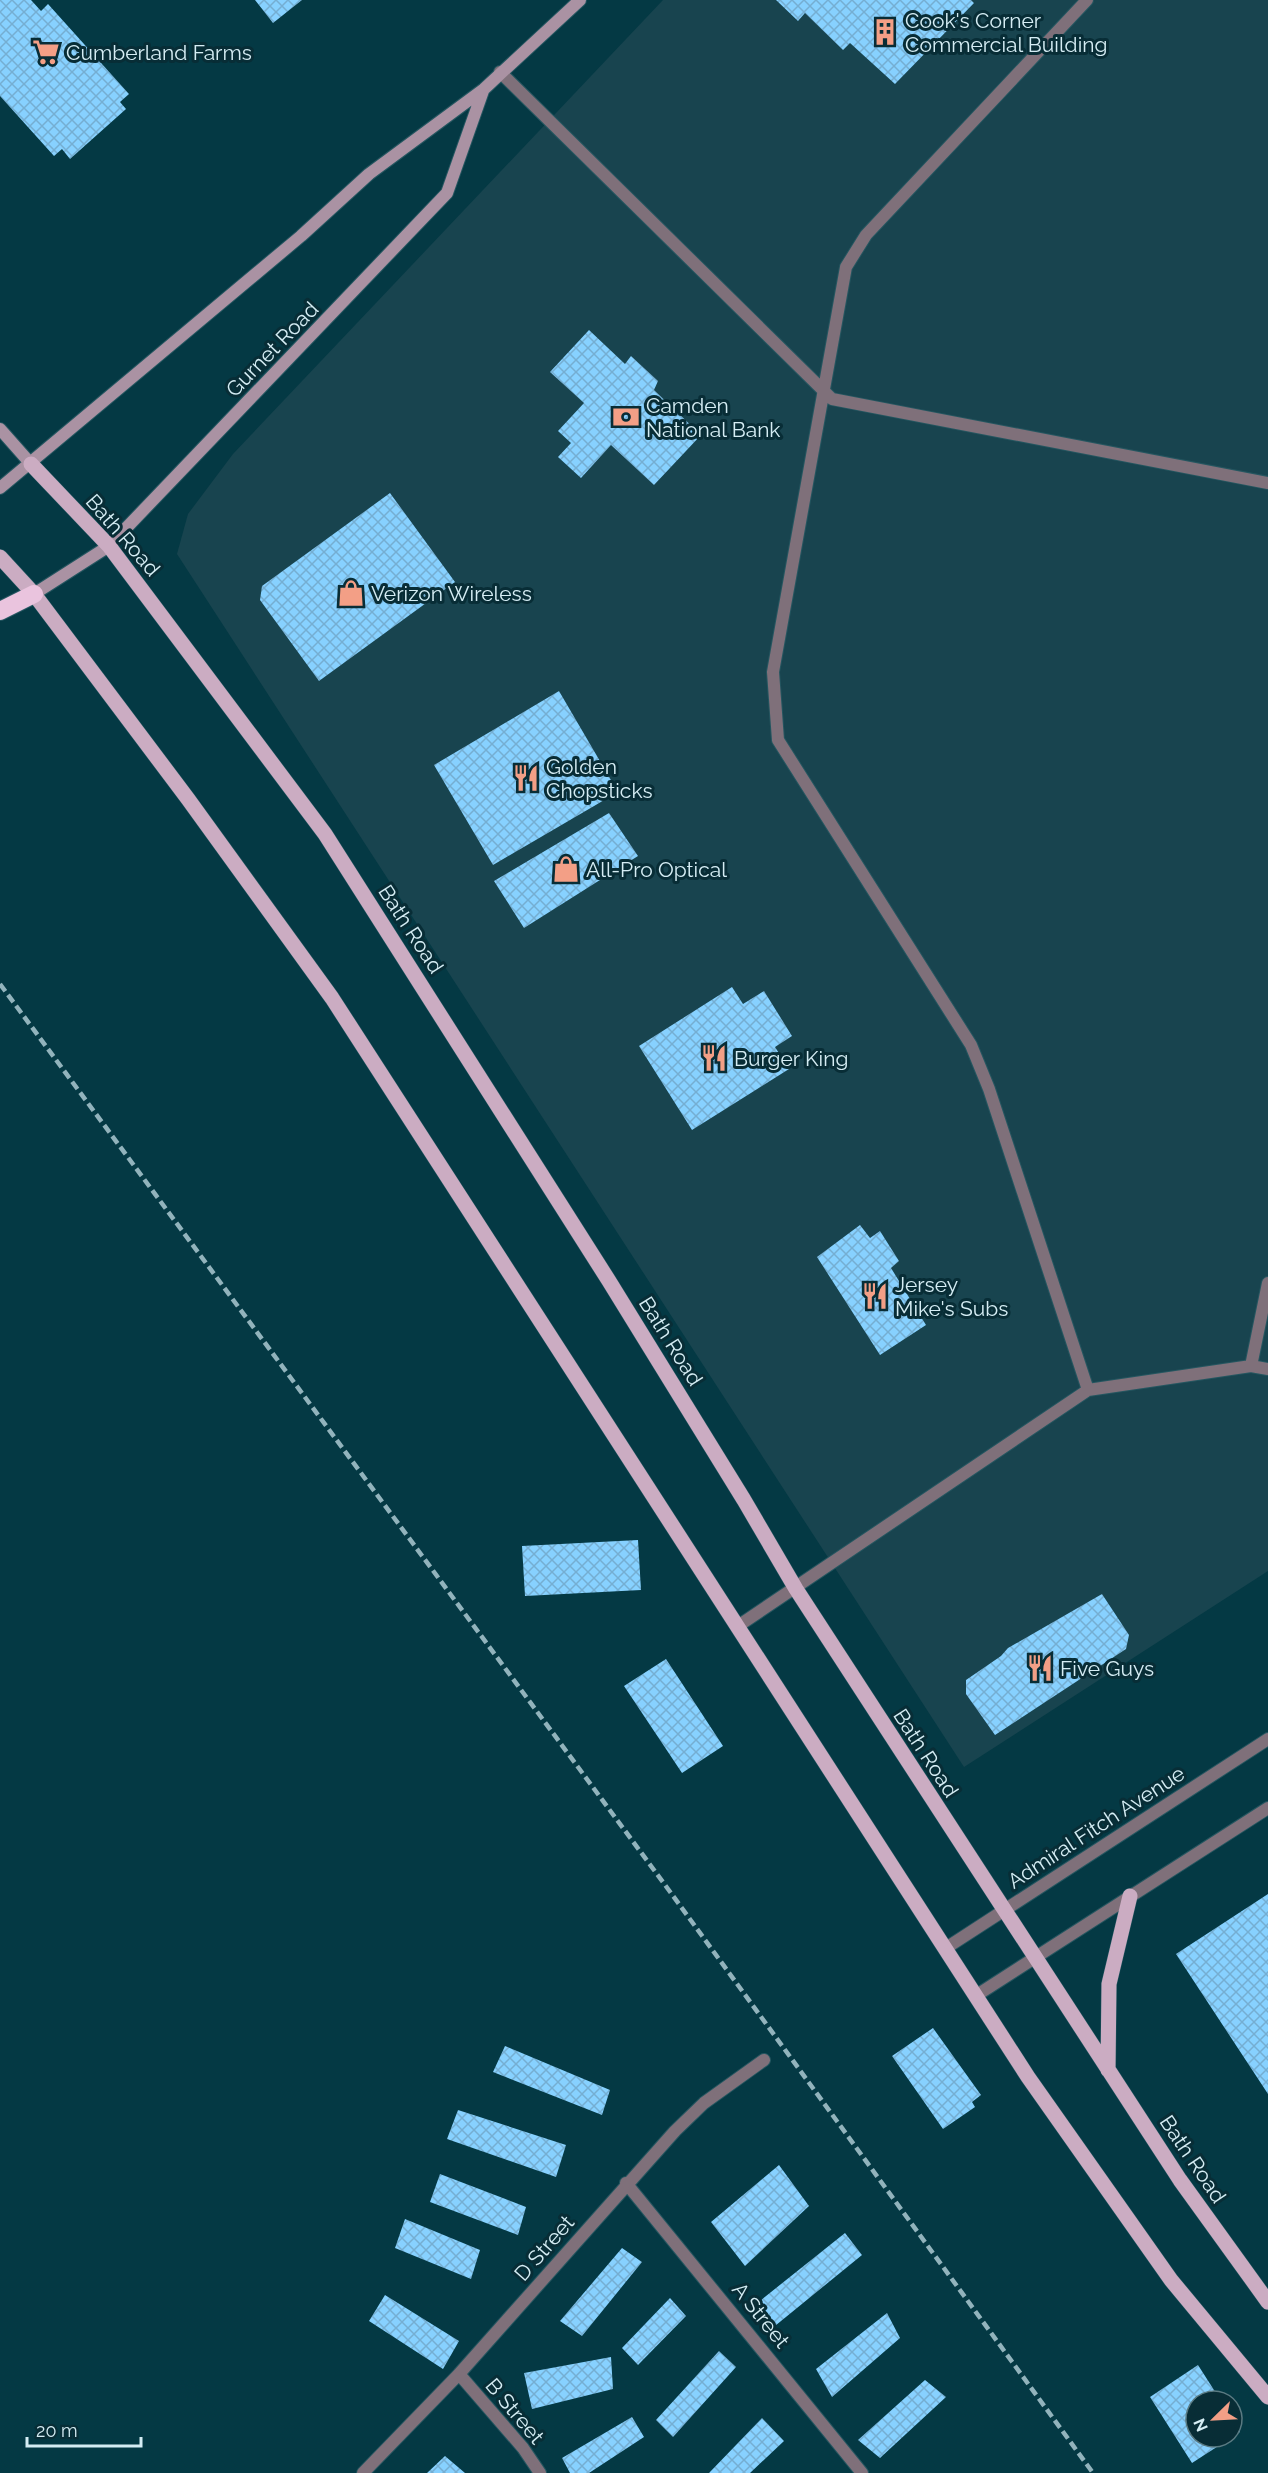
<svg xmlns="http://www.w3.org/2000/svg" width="1268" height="2473" font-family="Raleway,sans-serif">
<defs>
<pattern id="building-cross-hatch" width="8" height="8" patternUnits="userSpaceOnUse" patternTransform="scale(1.5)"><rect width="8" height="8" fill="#87d1ff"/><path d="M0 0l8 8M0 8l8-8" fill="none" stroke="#75aed2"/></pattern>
</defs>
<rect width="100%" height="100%" fill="#043944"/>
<path fill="#18444f" d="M 663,0 L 1268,0 L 1268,1571 L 964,1767 L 177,554 L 188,514 L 233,454 Z"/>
<path fill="url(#building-cross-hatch)" d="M 0,0 L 31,0 L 41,11 L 48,4 L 129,94 L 120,102 L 126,109 L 70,159 L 62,149 L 54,156 L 0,96 Z
M 255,0 L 302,0 L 273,23 Z
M 776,0 L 971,0 L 974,3 L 895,84 L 850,43 L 843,50 L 805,13 L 798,21 Z
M 589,330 L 625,364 L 631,356 L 658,381 L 654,390 L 701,435 L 654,485 L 611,445 L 581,478 L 558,457 L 571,443 L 558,431 L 584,403 L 550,372 Z
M 390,493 L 455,582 L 319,681 L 260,600 L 262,586 Z
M 559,691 L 618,792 L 493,865 L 434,765 Z
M 609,813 L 638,856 L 524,928 L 494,881 Z
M 732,987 L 743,1004 L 764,991 L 792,1036 L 775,1047 L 789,1069 L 692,1130 L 639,1046 Z
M 860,1225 L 870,1238 L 880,1231 L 899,1261 L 891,1268 L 926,1325 L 880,1355 L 817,1257 Z
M 638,1540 L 641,1590 L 525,1596 L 522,1546 Z
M 1102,1594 L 1129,1635 L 1126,1649 L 995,1735 L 966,1694 L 966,1680 L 1001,1656 L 1008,1648 Z
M 666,1659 L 723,1746 L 682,1773 L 624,1686 Z
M 1268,1894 L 1268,2094 L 1176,1954 Z
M 933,2028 L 981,2095 L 972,2102 L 975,2107 L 943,2129 L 892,2056 Z
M 505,2046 L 610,2090 L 602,2115 L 493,2072 Z
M 458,2110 L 566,2145 L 556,2177 L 447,2139 Z
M 779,2165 L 809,2206 L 745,2266 L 711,2222 Z
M 440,2174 L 526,2207 L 518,2235 L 430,2202 Z
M 405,2219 L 480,2250 L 471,2279 L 395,2248 Z
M 845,2233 L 862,2255 L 770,2330 L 751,2308 Z
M 622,2248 L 642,2262 L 582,2336 L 560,2321 Z
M 385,2295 L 459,2341 L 443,2369 L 369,2321 Z
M 670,2298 L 686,2316 L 638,2365 L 622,2348 Z
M 887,2313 L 900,2338 L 832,2397 L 816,2369 Z
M 719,2351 L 736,2367 L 673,2437 L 656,2420 Z
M 611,2357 L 613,2389 L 532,2409 L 524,2373 Z
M 1198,2365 L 1221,2401 L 1196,2401 L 1196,2437 L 1232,2437 L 1232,2419 L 1240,2432 L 1192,2463 L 1150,2397 Z
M 925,2380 L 946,2397 L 880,2458 L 858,2440 Z
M 632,2417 L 644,2437 L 589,2473 L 570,2473 L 562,2458 Z
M 762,2418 L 784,2441 L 750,2473 L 709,2473 Z
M 445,2456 L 465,2473 L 427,2473 Z"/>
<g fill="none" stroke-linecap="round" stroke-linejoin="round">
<defs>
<path id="lane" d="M 1087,0 L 866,235 L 846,267 L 773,672 L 778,740 L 971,1045 L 989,1089 L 1088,1390
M 500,72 L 832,399 L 1268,483
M 1268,1283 L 1251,1366 L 1268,1369
M 738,1626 L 1088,1390 L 1251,1366"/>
<path id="street" d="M 946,1948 L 1268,1739
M 977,1995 L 1268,1808
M 626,2183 L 862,2473
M 459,2374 L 523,2448 L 540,2473
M 363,2473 L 459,2374 L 675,2131 L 704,2103 L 764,2060"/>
<path id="secondary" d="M 0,429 L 31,464
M 0,488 L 301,236 L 369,174 L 484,89 L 580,0
M 34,594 L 109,546 L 447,193 L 483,91"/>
<path id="primary" d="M 31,464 L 109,546 L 325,834 L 609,1281 L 744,1500 L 796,1589 L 1180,2180 L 1268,2302
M 0,557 L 34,594 L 188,799 L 332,998 L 1028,2077 L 1171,2280 L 1268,2397
M 1108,2070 L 1109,1984 L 1130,1896"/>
<path id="highway" d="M 0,611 L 34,594"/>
</defs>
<use href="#lane" stroke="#255660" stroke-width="14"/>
<use href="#street" stroke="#255660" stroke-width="14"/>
<use href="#secondary" stroke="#255660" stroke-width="14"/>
<use href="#primary" stroke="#255660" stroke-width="16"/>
<use href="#highway" stroke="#255660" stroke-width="20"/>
<use href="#lane" stroke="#7f707a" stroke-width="12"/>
<use href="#street" stroke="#7f707a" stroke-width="12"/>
<use href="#secondary" stroke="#aa92a3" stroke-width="12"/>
<use href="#primary" stroke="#cbacc2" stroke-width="15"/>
<use href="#highway" stroke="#eac4de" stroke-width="18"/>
<path stroke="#92b3bc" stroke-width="4.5" stroke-dasharray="9 4.5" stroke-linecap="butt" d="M 0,984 L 668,1889 L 1093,2473"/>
</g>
<defs>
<symbol id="building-bare" viewBox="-9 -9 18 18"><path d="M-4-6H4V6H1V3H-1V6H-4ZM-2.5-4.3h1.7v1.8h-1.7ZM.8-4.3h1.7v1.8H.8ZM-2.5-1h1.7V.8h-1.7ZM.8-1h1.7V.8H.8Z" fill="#f39f86" stroke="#082d36" stroke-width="2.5" paint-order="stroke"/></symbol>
<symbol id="supermarket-bare" viewBox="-9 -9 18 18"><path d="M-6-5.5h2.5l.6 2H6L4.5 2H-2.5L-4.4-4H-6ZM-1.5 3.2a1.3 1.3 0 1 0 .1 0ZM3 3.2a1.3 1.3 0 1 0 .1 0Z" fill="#f39f86" stroke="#082d36" stroke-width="2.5" paint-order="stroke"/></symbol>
<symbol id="bank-bare" viewBox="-9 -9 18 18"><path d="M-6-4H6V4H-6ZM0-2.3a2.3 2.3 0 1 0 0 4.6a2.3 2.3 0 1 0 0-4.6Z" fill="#f39f86" stroke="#082d36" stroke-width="2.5" paint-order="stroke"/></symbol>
<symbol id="shop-bare" viewBox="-9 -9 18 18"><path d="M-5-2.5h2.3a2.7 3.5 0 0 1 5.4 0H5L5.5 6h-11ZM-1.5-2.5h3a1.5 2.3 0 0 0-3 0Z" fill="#f39f86" stroke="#082d36" stroke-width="2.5" paint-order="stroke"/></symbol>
<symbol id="restaurant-bare" viewBox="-9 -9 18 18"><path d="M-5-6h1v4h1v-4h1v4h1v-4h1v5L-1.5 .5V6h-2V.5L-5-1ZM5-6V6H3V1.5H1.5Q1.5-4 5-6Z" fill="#f39f86" stroke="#082d36" stroke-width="2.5" paint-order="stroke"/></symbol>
</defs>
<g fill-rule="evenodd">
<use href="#building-bare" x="866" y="13" width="38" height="38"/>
<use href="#supermarket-bare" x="27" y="33" width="38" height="38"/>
<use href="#bank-bare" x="607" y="398" width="38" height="38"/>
<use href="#shop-bare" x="332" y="574" width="38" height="38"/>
<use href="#restaurant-bare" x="507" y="759" width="38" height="38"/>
<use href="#shop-bare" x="547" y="850" width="38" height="38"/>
<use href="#restaurant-bare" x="695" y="1039" width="38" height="38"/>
<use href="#restaurant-bare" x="856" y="1277" width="38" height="38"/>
<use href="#restaurant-bare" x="1021" y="1649" width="38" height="38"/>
</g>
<g text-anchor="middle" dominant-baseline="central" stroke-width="6" stroke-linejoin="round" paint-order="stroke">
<g font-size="21" fill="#d5edf4" stroke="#082d36" text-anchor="start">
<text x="905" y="20">Cook's Corner<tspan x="905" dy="24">Commercial Building</tspan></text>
<text x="66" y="52">Cumberland Farms</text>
<text x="646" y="405">Camden<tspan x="646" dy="24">National Bank</tspan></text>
<text x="371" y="593">Verizon Wireless</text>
<text x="546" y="766">Golden<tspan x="546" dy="24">Chopsticks</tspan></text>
<text x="586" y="869">All-Pro Optical</text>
<text x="734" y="1058">Burger King</text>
<text x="895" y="1284">Jersey<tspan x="895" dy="24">Mike's Subs</tspan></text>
<text x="1060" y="1668">Five Guys</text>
</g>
<g font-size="21" fill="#d5edf4" stroke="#082d36">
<text transform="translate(272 349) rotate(-46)">Gurnet Road</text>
<text transform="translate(123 535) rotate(49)">Bath Road</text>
<text transform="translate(411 929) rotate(57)">Bath Road</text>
<text transform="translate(671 1341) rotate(58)">Bath Road</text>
<text transform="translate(926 1753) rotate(57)">Bath Road</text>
<text transform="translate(1096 1827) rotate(-33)">Admiral Fitch Avenue</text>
<text transform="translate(1193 2159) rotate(56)">Bath Road</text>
<text transform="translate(544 2248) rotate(-49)">D Street</text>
<text transform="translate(761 2315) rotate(51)">A Street</text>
<text transform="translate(515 2411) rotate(50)">B Street</text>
</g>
</g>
<g transform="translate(1214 2419) rotate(246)"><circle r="28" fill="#082d36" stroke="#5a7a82" stroke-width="1.5"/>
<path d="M0-4.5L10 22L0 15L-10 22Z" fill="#f39f86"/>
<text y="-9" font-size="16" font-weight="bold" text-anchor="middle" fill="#d5edf4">N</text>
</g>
<path d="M27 2437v9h114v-9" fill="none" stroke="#d5edf4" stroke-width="3"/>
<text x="36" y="2437" font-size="18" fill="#d5edf4" stroke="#082d36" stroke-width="4.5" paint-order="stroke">20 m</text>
</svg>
